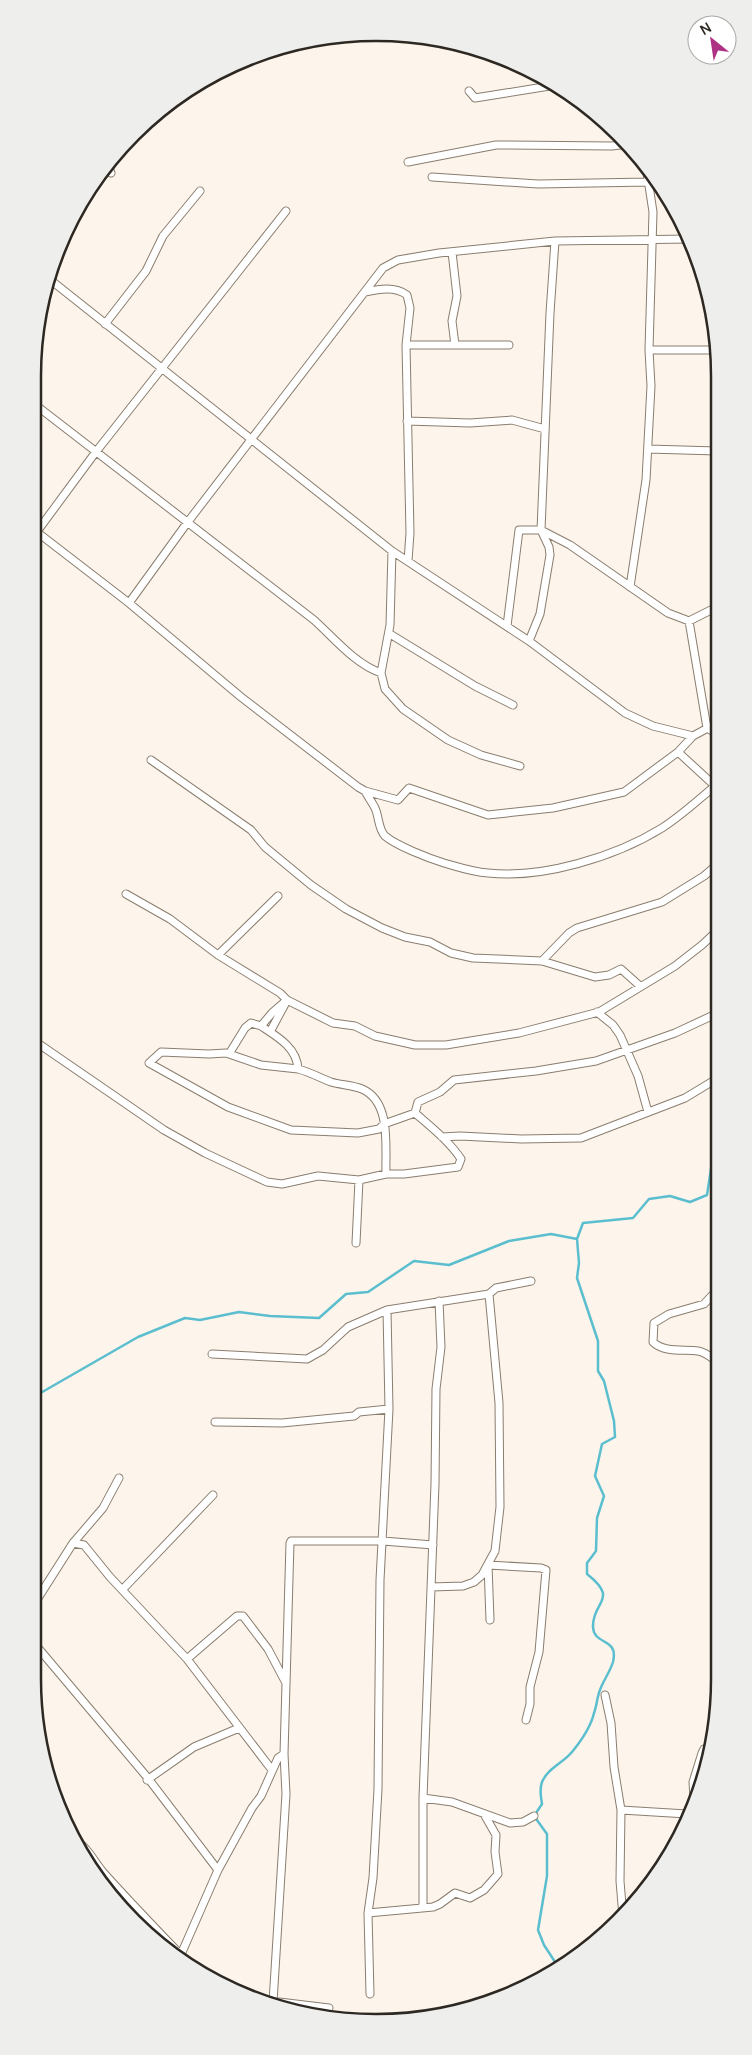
<svg xmlns="http://www.w3.org/2000/svg" width="752" height="2055" font-family="Manrope,sans-serif">
<rect width="100%" height="100%" fill="#fdf5eb"/>
<g fill="none" stroke-linecap="round" stroke-linejoin="round">
<path stroke="#5bbecf" stroke-width="2.5" d="M 37,1395 L 138,1337 L 185,1318 L 200,1320 L 239,1312 L 270,1316 L 319,1318 L 346,1294 L 368,1292 L 414,1261 L 449,1265 L 509,1241 L 551,1234 L 577,1239 L 583,1223 L 633,1218 L 649,1199 L 670,1196 L 690,1202 L 707,1195 L 713,1156 L 718,1149
M 559,1968 L 544,1945 L 538,1930 L 547,1876 L 547,1834 L 534,1816 L 542,1804 C 541,1796 539,1790 542,1782 C 548,1768 563,1763 572,1752 C 581,1741 591,1726 594,1713 C 597,1705 597,1697 600,1690 C 603,1681 610,1672 613,1662 C 619,1637 594,1646 593,1627 C 592,1601 620,1600 587,1574 L 587,1563 L 596,1551 L 597,1518 L 604,1496 L 595,1476 L 602,1444 L 615,1437 L 614,1421 L 604,1381 L 598,1371 L 598,1341 L 577,1278 L 579,1263 L 577,1239"/>
<defs>
<path id="street" d="M 469,91 L 475,98 L 556,85
M 408,162 L 496,145 L 612,146 L 628,144
M 107,163 L 111,173
M 432,177 L 538,184 L 648,182
M 452,252 L 457,296 L 452,321 L 455,345
M 48,278 L 392,551 L 529,641 L 625,713 L 653,726 L 693,736
M 365,292 C 379,289 395,286 407,295 L 410,308 L 406,345 L 410,533 L 408,561
M 105,324 L 146,271 L 163,236 L 200,191
M 406,345 L 509,345
M 649,350 L 717,350
M 33,403 L 314,620 C 335,639 355,664 381,673
M 407,421 L 470,423 L 512,420 L 545,429
M 648,449 L 717,451
M 33,529 L 129,603 L 241,697 L 358,787 L 365,791 L 398,800 L 409,788 L 488,815 L 553,808 L 624,792 L 678,752 L 693,736 L 717,723
M 33,537 L 95,453 L 286,211
M 392,551 L 390,625 L 381,673 L 385,689 L 403,709 L 448,740 L 481,755 L 520,766
M 630,587 L 646,480 L 651,386 L 649,350 L 653,212 L 646,166
M 129,603 L 187,523 L 383,268 L 398,260 L 439,253 L 555,241 L 689,239
M 689,621 L 707,728 L 717,734
M 507,626 L 519,530 L 541,530 L 570,545 L 668,613 L 689,621 L 717,607
M 390,634 L 475,686 L 513,705
M 529,641 L 540,614 L 550,555 L 549,547 L 541,530 L 550,313 L 555,241
M 678,752 L 715,786 L 718,785
M 151,760 L 251,830 L 265,847 L 311,885 L 346,909 L 382,928 L 405,937 L 430,942 L 451,953 L 473,958 L 542,961 L 595,977 L 609,975 L 621,969 L 640,986
M 365,791 C 368,797 372,802 375,808 C 379,816 378,829 385,836 C 397,846 428,858 444,863 C 458,867 473,872 488,873 C 542,879 615,857 662,828 C 681,816 698,800 715,786
M 126,894 L 170,919 L 218,955 L 280,993 L 287,1000 L 333,1023 L 355,1026 L 375,1036 L 415,1045 L 446,1045 L 519,1033 L 599,1012 L 675,966 L 702,945 L 718,930
M 218,955 L 278,896
M 542,961 L 569,933 L 577,928 L 662,902 L 704,876 L 718,864
M 597,1012 L 613,1025 L 620,1035 L 638,1076 L 648,1112
M 261,1026 C 278,1037 297,1048 298,1069 C 310,1072 320,1078 331,1082 C 341,1085 352,1085 362,1089 C 392,1102 385,1147 386,1174
M 270,1032 L 285,1004
M 36,1042 L 164,1130 L 205,1153 L 267,1182 L 282,1184 L 318,1176 L 359,1180 L 386,1174 L 404,1174 L 458,1167 L 461,1159 C 449,1141 431,1127 415,1113
M 229,1054 L 245,1028 L 251,1023 L 261,1026 L 272,1013 L 287,1000
M 298,1069 L 261,1065 L 226,1053 L 209,1054 L 161,1052 L 149,1063 L 228,1107 L 291,1130 L 358,1133 L 379,1129 L 384,1124 L 415,1113 L 418,1102 L 440,1092 L 454,1080 L 536,1071 L 596,1061 L 675,1033 L 718,1013
M 442,1137 L 460,1136 L 521,1139 L 581,1138 L 685,1098 L 718,1078
M 356,1243 L 359,1180
M 719,1288 L 704,1304 L 669,1314 L 654,1323 L 653,1342 C 664,1353 684,1349 698,1351 C 706,1352 713,1359 719,1363
M 212,1354 L 307,1359 L 323,1350 L 348,1327 L 387,1310 L 489,1294 L 496,1288 L 531,1281
M 215,1422 L 282,1423 L 354,1416 L 359,1412 L 389,1409
M 73,1543 L 84,1545 L 110,1577 L 187,1659 L 272,1770
M 431,1587 L 463,1586 L 474,1582 L 482,1575 L 495,1551 L 500,1507 L 499,1403 L 489,1294
M 123,1589 L 213,1495
M 38,1598 L 73,1543 L 103,1508 L 119,1478
M 490,1620 L 488,1565 L 541,1568 L 546,1570 L 539,1652 L 530,1687 L 530,1704 L 526,1720
M 39,1649 L 147,1777 L 218,1870
M 187,1659 L 237,1616 L 243,1616 L 268,1649 L 286,1683
M 605,1695 L 611,1723 L 614,1767 L 621,1810 L 620,1881 L 623,1917
M 147,1780 L 194,1747 L 239,1728
M 423,1798 L 452,1802 L 510,1823 L 523,1822 L 534,1816
M 694,1799 L 693,1782 L 702,1753 L 704,1749 L 710,1748
M 621,1810 L 687,1814
M 78,1842 C 90,1850 94,1862 103,1872 C 128,1900 155,1928 181,1955
M 109,1892 L 114,1885
M 423,1908 L 423,1798 L 435,1484 L 436,1389 L 441,1347 L 439,1301
M 368,1913 L 433,1907 L 440,1904 L 455,1893 L 470,1898 L 484,1890 L 498,1874 L 495,1852 L 496,1835 L 484,1814
M 179,1959 L 218,1870 L 252,1808 L 261,1796 L 278,1758 L 284,1754
M 370,1994 L 368,1913 L 373,1878 L 378,1789 L 380,1580 L 389,1409 L 387,1310
M 271,2001 L 329,2008
M 273,2002 L 286,1794 L 284,1754 L 290,1543 L 291,1541 L 383,1541 L 433,1545"/>
</defs>
<use href="#street" stroke="#8a7d6e" stroke-width="9"/>
<use href="#street" stroke="#fff" stroke-width="7"/>
</g>
<path d="M0 0H752V2055H0ZM376 41H376A335 335 0 0 1 711 376V1679A335 335 0 0 1 376 2014H376A335 335 0 0 1 41 1679V376A335 335 0 0 1 376 41Z" fill="#eeeeed" fill-rule="evenodd"/>
<path fill="none" stroke="#2d2822" stroke-width="2.5" d="M376 41H376A335 335 0 0 1 711 376V1679A335 335 0 0 1 376 2014H376A335 335 0 0 1 41 1679V376A335 335 0 0 1 376 41Z"/>
<g transform="translate(712 40) rotate(330)"><circle r="24" fill="#ffffff" stroke="#aba9a7"/>
<path d="M0-4L9 19L0 12L-9 19Z" fill="#ae3283"/>
<text y="-8" font-size="14" font-weight="bold" text-anchor="middle" fill="#2d2822">N</text>
</g>
</svg>
